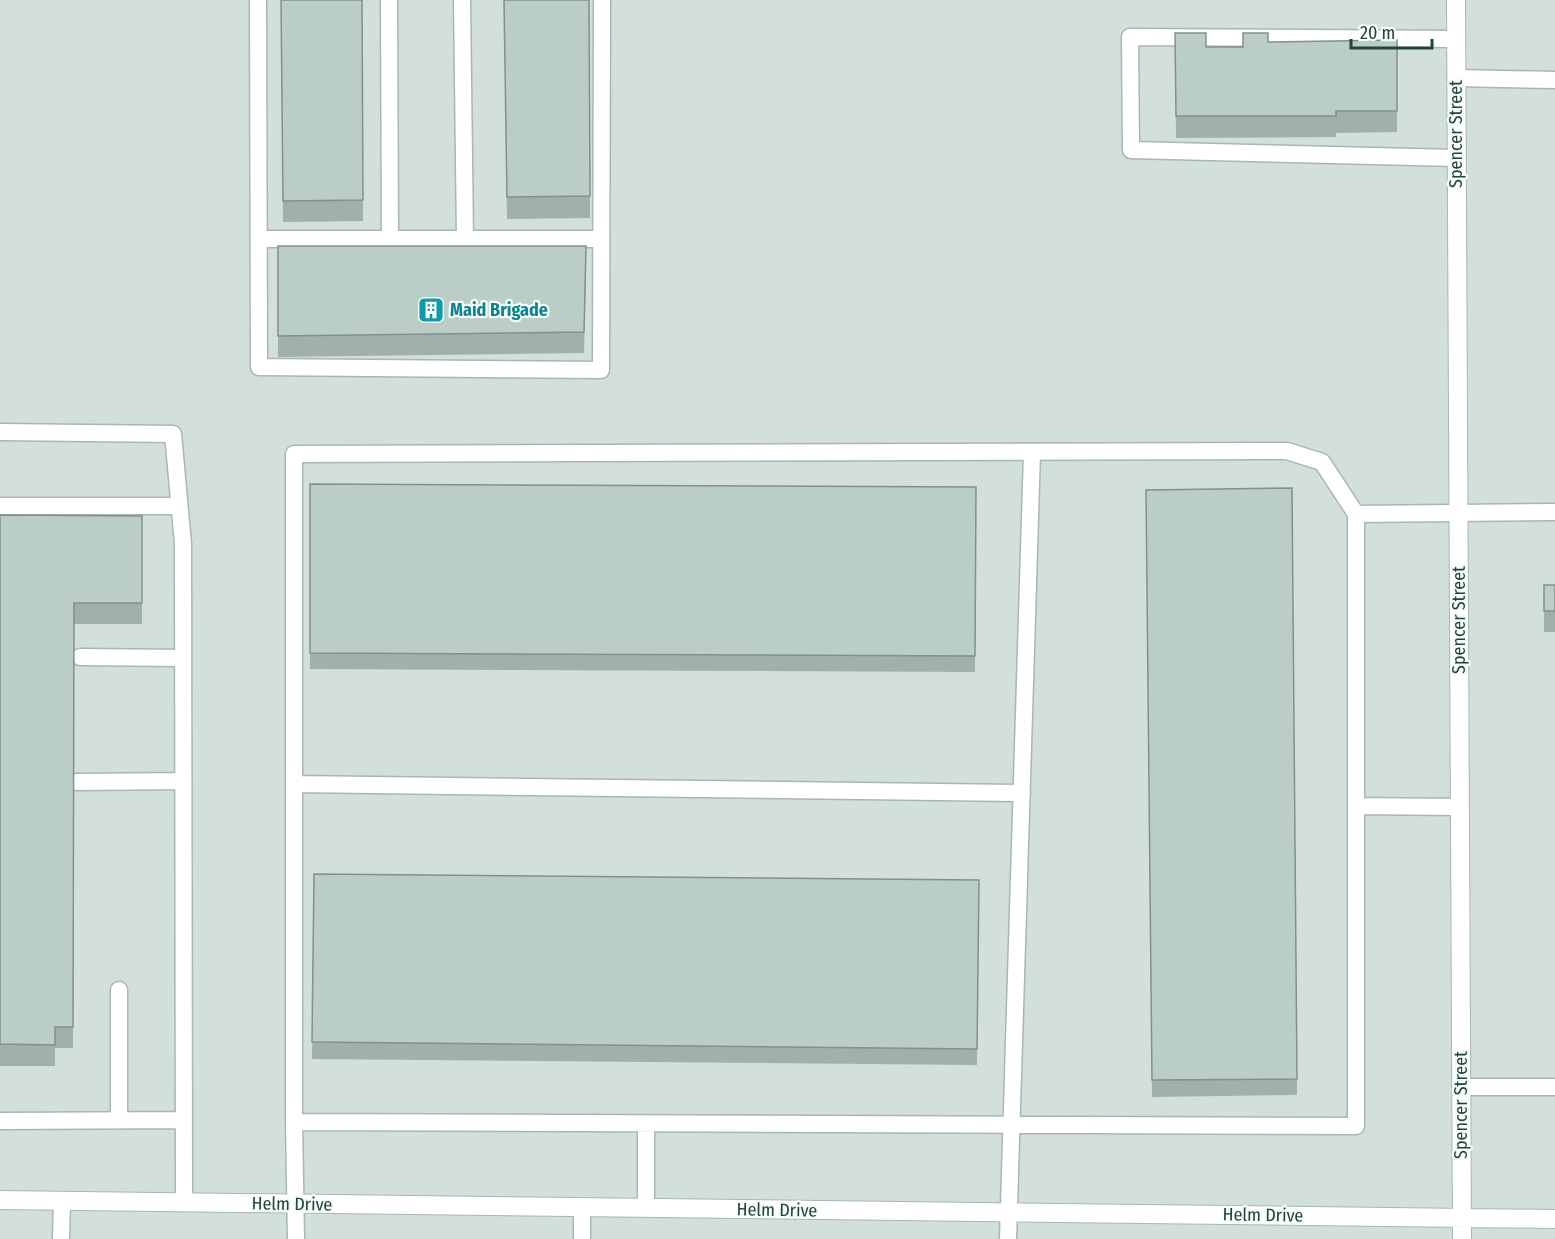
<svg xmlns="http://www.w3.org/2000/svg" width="1555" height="1239" font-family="'Fira Sans Condensed',sans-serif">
<rect width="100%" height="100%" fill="#e4efea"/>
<path fill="#d2dfda" d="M 0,0 L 1555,0 L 1555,1239 L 0,1239 Z"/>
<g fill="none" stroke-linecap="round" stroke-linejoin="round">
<defs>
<path id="service" d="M 258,0 L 259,367 L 601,370 L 602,0
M 389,0 L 390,239
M 462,0 L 465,239
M 1456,39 L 1130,37 L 1131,150 L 1456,158
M 1456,78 L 1555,80
M 259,239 L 601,239
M 0,432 L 173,434 L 183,544 L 184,1202
M 0,506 L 179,506
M 80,657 L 183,658
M 77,782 L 183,781
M 294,784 L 1022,793
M 1356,806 L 1460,807
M 119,990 L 119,1120
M 1461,1087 L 1555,1087
M 0,1121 L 183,1120
M 294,1122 L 294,454 L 1287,451 L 1322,462 L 1356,514
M 646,1124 L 646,1208
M 61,1239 L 62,1201
M 296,1239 L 294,1122 L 1356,1126 L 1356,514 L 1555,512
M 582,1239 L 582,1207
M 1008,1239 L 1032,452"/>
<path id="minor" d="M 1456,0 L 1462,1239
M 0,1200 L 1555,1219"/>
</defs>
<use href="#service" stroke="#a6b8b2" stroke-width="19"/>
<use href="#minor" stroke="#a6b8b2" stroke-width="20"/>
<use href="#service" stroke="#fff" stroke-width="16"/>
<use href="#minor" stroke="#fff" stroke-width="18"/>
</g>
<path fill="#a1b0ab" d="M 281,0 L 362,0 L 363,221 L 283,222 Z
M 504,0 L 589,0 L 590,218 L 507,219 Z
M 1175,33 L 1206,47 L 1243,47 L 1268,42 L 1397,40 L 1397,132 L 1336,133 L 1336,137 L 1176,138 Z
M 278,246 L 586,267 L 584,353 L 278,357 Z
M 310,484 L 976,487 L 975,672 L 310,669 Z
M 1292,488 L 1297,1095 L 1152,1097 L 1146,490 Z
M 0,515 L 142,516 L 142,624 L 74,624 L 73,1048 L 55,1048 L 55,1066 L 0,1066 Z
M 1544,585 L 1555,585 L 1555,632 L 1544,632 Z
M 314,874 L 979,880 L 977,1065 L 312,1059 Z"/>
<path fill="#bbcdc7" stroke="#83908b" stroke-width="1.5" d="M 281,0 L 362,0 L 363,200 L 283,201 Z
M 504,0 L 589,0 L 590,196 L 507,197 Z
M 1175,33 L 1206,33 L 1206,47 L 1243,47 L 1243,33 L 1268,33 L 1268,42 L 1397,40 L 1397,111 L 1336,111 L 1336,116 L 1176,116 Z
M 278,246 L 586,246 L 584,332 L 278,336 Z
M 310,484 L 976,487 L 975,656 L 310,653 Z
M 1292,488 L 1297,1079 L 1152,1080 L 1146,490 Z
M 0,515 L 142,516 L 142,603 L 74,603 L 73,1027 L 55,1027 L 55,1045 L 0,1044 Z
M 1544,585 L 1555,585 L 1555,611 L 1544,611 Z
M 314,874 L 979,880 L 977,1049 L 312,1042 Z"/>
<defs>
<symbol id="building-square" viewBox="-11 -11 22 22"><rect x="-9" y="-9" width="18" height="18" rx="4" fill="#0f9aa8" stroke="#f5fbf8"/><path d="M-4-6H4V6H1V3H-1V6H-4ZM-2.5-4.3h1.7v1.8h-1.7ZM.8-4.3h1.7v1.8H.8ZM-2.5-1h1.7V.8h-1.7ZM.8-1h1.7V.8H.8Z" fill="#fff"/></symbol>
</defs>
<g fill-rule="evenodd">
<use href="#building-square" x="416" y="295" width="30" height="30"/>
</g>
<g text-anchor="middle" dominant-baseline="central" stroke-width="4.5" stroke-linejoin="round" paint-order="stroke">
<g font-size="18" fill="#21433c" stroke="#f5fbf8">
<text transform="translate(1456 134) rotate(-90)">Spencer Street</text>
<text transform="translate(1459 620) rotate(-90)">Spencer Street</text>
<text transform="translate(1461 1105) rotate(-90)">Spencer Street</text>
<text transform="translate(292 1204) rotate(1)">Helm Drive</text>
<text transform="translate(777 1210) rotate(1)">Helm Drive</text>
<text transform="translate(1263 1215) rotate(1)">Helm Drive</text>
</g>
<g font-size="18" font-weight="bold" fill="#0d838f" stroke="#f5fbf8" text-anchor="start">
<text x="450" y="310">Maid Brigade</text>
</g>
</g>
<path d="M1351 39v9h81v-9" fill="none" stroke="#21433c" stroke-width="3"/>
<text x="1360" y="39" font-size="18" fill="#21433c" stroke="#f5fbf8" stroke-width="4.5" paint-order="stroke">20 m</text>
</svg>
